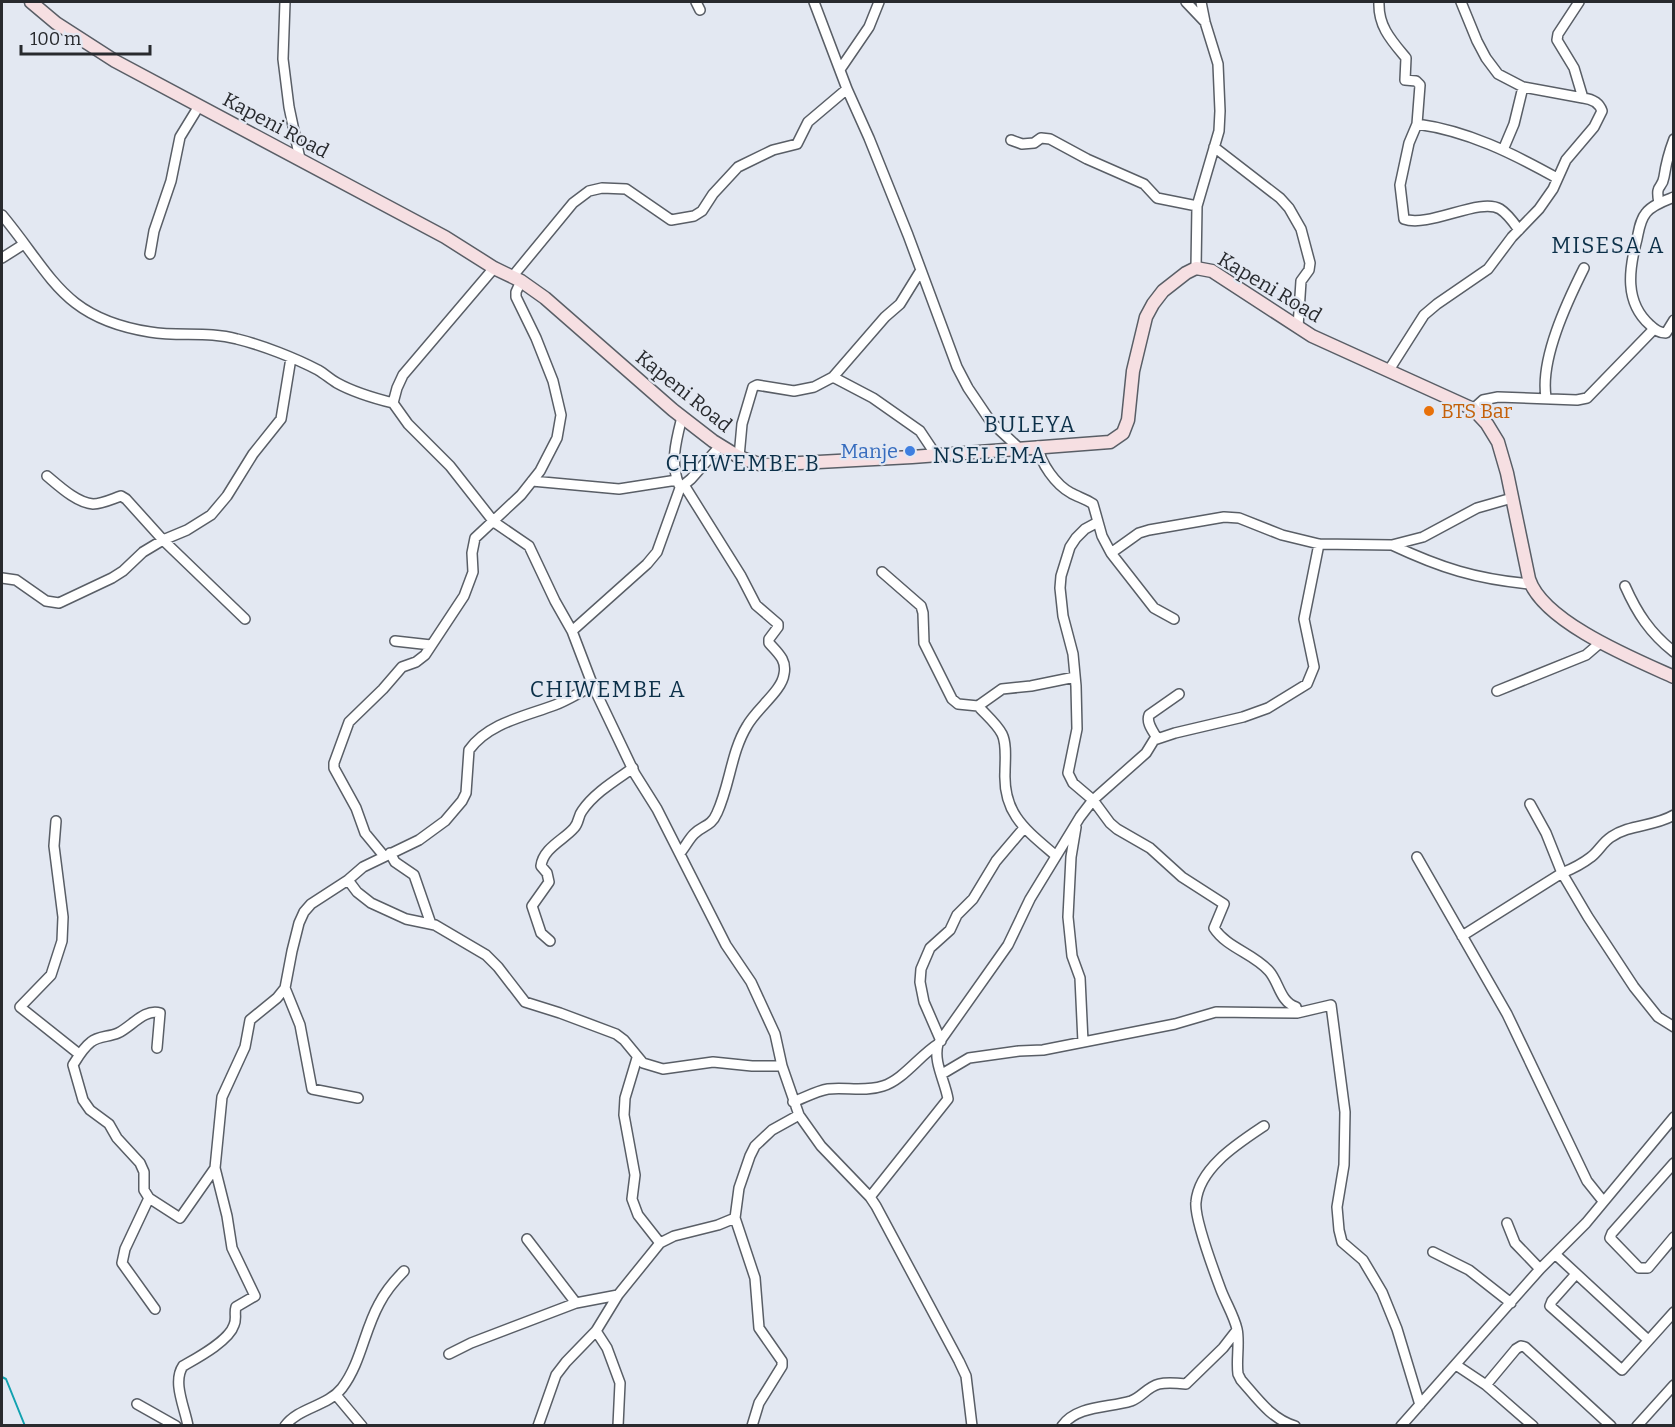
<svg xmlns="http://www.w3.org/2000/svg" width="1675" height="1427" font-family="Bitter,serif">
<rect width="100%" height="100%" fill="#e3e8f2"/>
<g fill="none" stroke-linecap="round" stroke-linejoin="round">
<path stroke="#11a1b0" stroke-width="2" d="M 2,1377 L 6,1379 L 25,1426"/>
<defs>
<path id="street" d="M 285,2 L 283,59 L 289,107 L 300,159
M 696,2 L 700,10
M 814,2 L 847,89 L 869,138 L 908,235 L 957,367 L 968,388 L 991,422 L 1020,449
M 1186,2 L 1205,22
M 1379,2 C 1378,26 1391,40 1406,58 L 1405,80 L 1416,81 L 1420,85 L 1417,124 L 1409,143 L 1400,185 L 1404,219 C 1429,228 1480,197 1500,209 C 1508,214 1514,223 1519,230
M 1461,2 L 1477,41 L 1486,58 L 1498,74 L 1523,87 L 1583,98
M 841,68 L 869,27 L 879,2
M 1417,124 C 1468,131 1512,153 1557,178
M 1011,140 L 1022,144 L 1034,143 L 1041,138 L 1050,139 L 1087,159 L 1144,184 L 1157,198 L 1197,206
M 1214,147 L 1280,198 L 1289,208 L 1301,229 L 1310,263 L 1309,270 L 1301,281 L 1298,327
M 1503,150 L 1514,124 L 1523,87
M 1674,197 C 1664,201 1652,205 1646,213 C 1640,220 1639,230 1637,239 C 1629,269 1624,302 1650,325 C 1655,330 1659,333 1666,333 L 1674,320
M 1659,203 C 1655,183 1662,190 1664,177 C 1666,163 1669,152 1674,139
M 2,215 C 52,275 62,318 150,332 C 179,337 208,331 237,339 C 262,345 295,358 318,370 C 325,374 330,379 337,383 C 355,393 373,398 393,403
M 150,254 L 154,231 L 171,181 L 180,137 L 199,106
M 2,258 L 24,244
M 494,268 L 403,375 L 397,388 L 393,403 L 408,424 L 450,466 L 494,522 L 529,546 L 555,601 L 572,631 L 593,686 L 635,774 L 657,809 L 726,945 L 751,982 L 775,1034 L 782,1066 L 799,1115 L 821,1146 L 870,1197 L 876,1206 L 959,1361 L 966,1376 L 972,1426
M 1196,268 L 1197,206 L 1219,131 L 1220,111 L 1218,64 L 1205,22 L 1201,2
M 512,277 L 573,203 L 589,191 L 602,188 L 626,189 L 671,220 L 694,216 L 702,211 L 713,194 L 738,167 L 773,150 L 797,144 L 808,122 L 847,89
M 1389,370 L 1424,315 L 1437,304 L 1488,269 L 1512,237 L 1539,209 L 1553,189 L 1566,160 L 1594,127 L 1602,111 C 1599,102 1592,99 1583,98 L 1574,68 L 1557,40 L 1558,34 L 1579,2
M 833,377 L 873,398 L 920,431 L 936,455
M 1546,397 C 1540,359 1567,302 1584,268
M 1473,409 L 1483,400 L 1498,397 L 1577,400 L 1587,398 L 1654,329
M 1038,446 C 1040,463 1056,485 1071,493 C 1078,497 1086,499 1093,504 L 1102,536 L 1111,553 L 1154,608 L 1174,619
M 739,457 L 742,424 L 753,387 L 757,385 L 794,391 L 814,387 L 833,377 L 885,317 L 900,304 L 921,270
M 47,476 C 59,486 77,503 93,504 C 102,504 112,499 121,496 L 126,499 L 163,540 L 245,619
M 532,481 L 619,489 L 677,480
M 679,485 C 670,462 676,441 682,417
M 1098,522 L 1085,529 L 1076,538 L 1070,547 L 1061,576 L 1060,588 L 1063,616 L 1073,654 L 1076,686 L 1077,729 L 1068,773 L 1073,783 L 1093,800 L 1110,823 L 1117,829 L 1150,848 L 1182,877 L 1224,904 L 1214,928 C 1227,948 1253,953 1269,971 C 1279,982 1280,1002 1296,1007 L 1297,1013
M 1392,545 C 1441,568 1476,579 1530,584
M 1111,553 L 1139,533 L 1149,530 L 1224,517 L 1239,518 L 1282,535 L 1319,544 L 1392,545 L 1423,537 L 1477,508 L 1512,498
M 882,572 L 921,606 L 923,613 L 924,643 L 952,699 L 958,704 L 978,706 L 1002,689 L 1031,686 L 1075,677
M 2,578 L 16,580 L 46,601 L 59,603 L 112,578 L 123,571 L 143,552 L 163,540 L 187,530 L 211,515 L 227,496 L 253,454 L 281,419 L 291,358
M 1625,586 C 1637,613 1650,633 1674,652
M 572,631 L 647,564 L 657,552 L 680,488 L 691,479 L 720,446
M 395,641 L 431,645
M 1497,691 L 1586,655 L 1600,643
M 978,706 C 986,715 997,724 1002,734 C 1007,744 1005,761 1005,772 C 1003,814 1026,830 1055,855
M 1157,738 C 1153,731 1146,723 1149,715 L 1179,694
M 1530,804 L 1546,833 L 1562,873 L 1588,917 L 1634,987 L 1658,1017 L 1674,1027
M 56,821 L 54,846 L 63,917 L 62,941 L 51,975 L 20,1007 L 79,1054
M 1076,827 L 1071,857 L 1068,917 L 1072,956 L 1080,978 L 1083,1042
M 390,853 L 395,862 L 414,875 L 431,924
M 680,853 C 685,847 689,839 694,834 C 703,825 711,827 717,813 C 730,785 731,752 747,726 C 756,709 782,691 784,674 C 787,660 778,653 769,643 L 769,639 L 778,627 L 778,624 L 756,605 L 741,576 L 684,485
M 384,856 L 365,833 L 356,808 L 334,768 L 334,763 L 349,722 L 383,689 L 402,667 L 416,662 L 425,655 L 464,596 L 473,572 L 472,553 L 475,538 L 521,495 L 540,471 L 557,438 L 561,415 L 553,381 L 536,338 L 516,297 L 516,292 L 521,281
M 1417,857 L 1507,1014 L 1587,1181 L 1603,1201
M 348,880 L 357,892 L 371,903 L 406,919 L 435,925 L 486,955 L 498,967 L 525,1002 L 560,1013 L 616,1034 L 624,1040 L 643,1063 L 663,1069 L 713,1062 L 752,1066 L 782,1066
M 1462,936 L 1562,873 C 1572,869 1582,864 1591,857 C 1598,852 1603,842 1611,837 C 1630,824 1654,827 1674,815
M 550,941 L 541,933 L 532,906 L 549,882 L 547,873 L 541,866 C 543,848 565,839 574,828 C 579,823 578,816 582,811 C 594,793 616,780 633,768
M 285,988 L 300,1025 L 312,1089 L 358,1098
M 941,1041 L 924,1002 L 920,982 L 921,969 L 930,948 L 950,930 L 957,915 L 973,899 L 996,861 L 1024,828
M 637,1058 L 625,1098 L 624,1115 L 635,1175 L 632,1199 L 638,1215 L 660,1243
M 942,1074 L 969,1058 L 1019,1051 L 1043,1050 L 1175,1024 L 1216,1012 L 1297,1013 L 1331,1005 L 1345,1112 L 1344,1165 L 1337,1207 L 1339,1230 L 1342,1242 L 1363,1260 L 1382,1292 L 1397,1329 L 1420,1405
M 793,1102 C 804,1098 816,1091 828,1089 C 846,1087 865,1092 883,1086 C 903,1080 920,1055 938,1044 L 1008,945 L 1030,899 L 1080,817 L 1093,800 L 1146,753 L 1154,740 L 1175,733 L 1243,717 L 1268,708 L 1307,684 L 1314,667 L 1304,619 L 1319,544
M 1264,1126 C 1237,1144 1199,1168 1196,1202 C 1194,1217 1215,1274 1221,1290 C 1226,1303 1234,1316 1237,1329 C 1240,1342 1236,1360 1238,1374 L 1241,1380 C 1257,1398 1271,1419 1295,1426
M 1674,1163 L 1612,1233 L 1610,1238 L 1639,1268 L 1648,1268 L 1674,1237
M 870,1197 L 948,1099 C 945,1081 933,1062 938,1044
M 149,1198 L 180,1218 L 215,1168 L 222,1097 L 245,1047 L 250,1020 L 277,998 L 285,988 L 292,951 L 299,923 L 304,912 L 311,904 L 348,880 L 363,867 L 419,840 L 445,821 L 462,801 L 466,793 L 469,750 C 488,723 526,716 555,705 C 568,700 580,692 593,686
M 1507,1223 L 1515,1243 L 1540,1269
M 527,1239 L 576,1303
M 1433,1252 L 1469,1270 L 1511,1303
M 1555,1254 L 1648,1340
M 1576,1274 L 1552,1301 L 1550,1306 L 1622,1370 L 1674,1312
M 155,1309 L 122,1263 L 125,1249 L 149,1198 L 144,1190 L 144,1172 L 140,1163 L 117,1138 L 109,1124 L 90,1110 L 83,1100 L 73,1065 C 78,1057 83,1048 91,1042 C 98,1036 109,1037 118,1033 C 131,1027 145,1008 160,1013 L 157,1048
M 596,1331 L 607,1348 L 620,1383 L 618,1426
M 449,1354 L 471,1343 L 576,1303 L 618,1295
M 1456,1365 L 1486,1385 L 1533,1426
M 1486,1385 L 1516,1349 L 1521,1346 L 1525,1347 L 1611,1426
M 336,1395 L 362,1426
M 137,1404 L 176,1426
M 188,1426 C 185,1408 172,1382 183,1366 C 197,1358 229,1341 234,1325 C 237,1319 234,1313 236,1307 L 255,1296 L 232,1248 L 227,1216 L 215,1168
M 285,1426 C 299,1407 327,1407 342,1388 C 361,1363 364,1331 379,1304 C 385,1292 394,1281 404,1271
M 538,1426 L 556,1375 L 566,1362 L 596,1331 L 618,1295 L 660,1243 L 674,1236 L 718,1225 L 735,1218
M 752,1426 L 759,1403 L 782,1366 L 782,1361 L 759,1328 L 755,1278 L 735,1218 L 739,1188 L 750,1156 L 755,1146 L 772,1130 L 799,1115
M 1062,1426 C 1077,1405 1109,1408 1131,1401 C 1142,1397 1147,1387 1159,1384 C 1167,1382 1177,1383 1186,1384 L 1223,1348 L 1237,1330
M 1401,1426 L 1540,1269 L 1586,1223 L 1674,1117
M 1637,1426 L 1674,1385"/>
<path id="secondary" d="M 31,2 L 56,23 L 115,61 L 445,237 L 494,268 L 521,281 L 545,298 L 673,410 L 713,441 L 739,457 L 762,465 L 912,457 L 1110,442 L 1123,433 L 1128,420 L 1133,371 L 1146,317 L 1153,304 L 1163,291 L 1186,273 L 1196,268 L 1212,271 L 1312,336 L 1473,409 L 1487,424 L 1498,442 L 1507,473 L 1529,579 C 1543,622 1634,659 1674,677"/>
</defs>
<use href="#street" stroke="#595e66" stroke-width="12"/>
<use href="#secondary" stroke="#595e66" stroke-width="15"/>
<use href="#street" stroke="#fff" stroke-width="9"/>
<use href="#secondary" stroke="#f6dfe2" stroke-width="12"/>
</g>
<circle fill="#e8710a" stroke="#e3e8f2" stroke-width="2" cx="1429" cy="411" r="6"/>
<circle fill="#3f7fe0" stroke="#e3e8f2" stroke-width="2" cx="910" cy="451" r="6"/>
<g text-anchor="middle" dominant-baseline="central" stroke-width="4.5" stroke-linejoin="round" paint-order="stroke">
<g font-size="20" fill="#282a2e" stroke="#e3e8f2">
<text transform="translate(276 125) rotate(28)">Kapeni Road</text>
<text transform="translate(1270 287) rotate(31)">Kapeni Road</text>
<text transform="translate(684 391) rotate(39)">Kapeni Road</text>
</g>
<g font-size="20" fill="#c56008" stroke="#e3e8f2" text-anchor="start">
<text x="1441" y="411">BTS Bar</text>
</g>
<g font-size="20" fill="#366cbe" stroke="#e3e8f2" text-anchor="end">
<text x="898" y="451">Manje</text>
</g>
<g font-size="22" letter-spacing="1.5" fill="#0c3049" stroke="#e3e8f2">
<text x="1608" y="245">MISESA A</text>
<text x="1030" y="424">BULEYA</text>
<text x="990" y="455">NSELEMA</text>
<text x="743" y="463">CHIWEMBE B</text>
<text x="608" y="689">CHIWEMBE A</text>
</g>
</g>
<rect width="1675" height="1427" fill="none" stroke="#282a2e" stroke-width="6"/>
<path d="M21 45v9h129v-9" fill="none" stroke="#282a2e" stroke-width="3"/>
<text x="30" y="45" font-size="18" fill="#282a2e" stroke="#e3e8f2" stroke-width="4.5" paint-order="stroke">100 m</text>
</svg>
